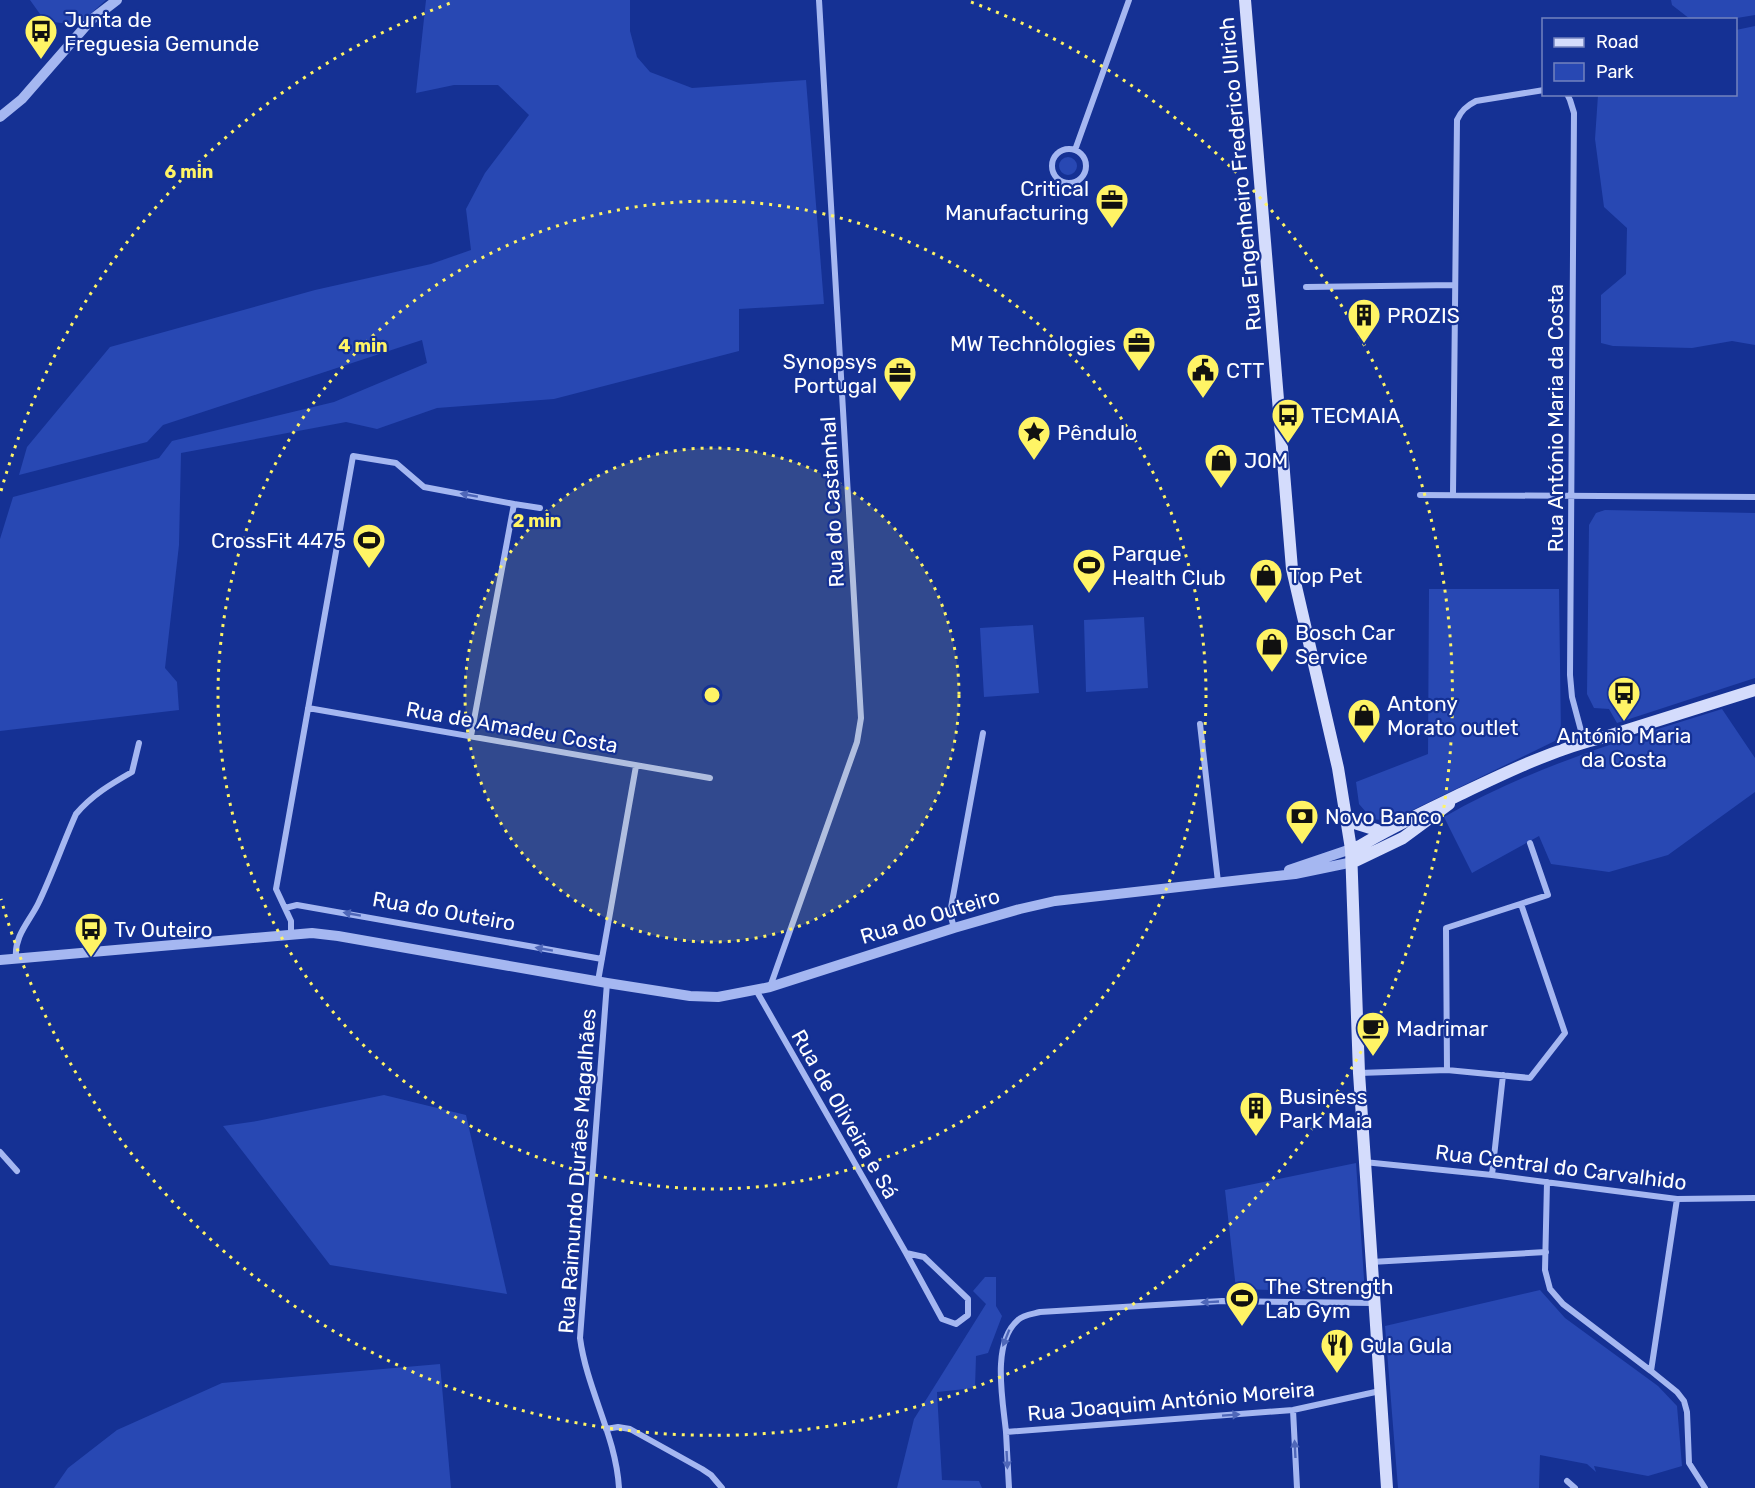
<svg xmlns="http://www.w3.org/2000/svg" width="1755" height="1488" font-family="Rubik,sans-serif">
<rect width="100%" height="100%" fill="#153194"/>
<path fill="#2848b3" d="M 30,0 L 106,0 L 78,25 L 45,21 Z
M 426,0 L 630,0 L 630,31 L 637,57 L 650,72 L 692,88 L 806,80 L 824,304 L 739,309 L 739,351 L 554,399 L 437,408 L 377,429 L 346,422 L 181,453 L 179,545 L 165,668 L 177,682 L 179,710 L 0,731 L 0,539 L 13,497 L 159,458 L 172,441 L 334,402 L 427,363 L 422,340 L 163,425 L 147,442 L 19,475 L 27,447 L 110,347 L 315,290 L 431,264 L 471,250 L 466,209 L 485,173 L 529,115 L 498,85 L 454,85 L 416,93 Z
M 1671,0 L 1755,0 L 1755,15 L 1731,19 L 1690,19 L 1672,5 Z
M 1755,26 L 1755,345 L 1732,341 L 1692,348 L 1613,346 L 1601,343 L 1601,295 L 1626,274 L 1627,228 L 1604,207 L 1595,139 L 1598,95 L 1736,94 L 1736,30 Z
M1059 166a9 9 0 1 1 18 0a9 9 0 1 1-18 0Z
M 1605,510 L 1755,513 L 1755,678 L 1617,723 L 1609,709 L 1594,708 L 1587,694 L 1589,525 L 1596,513 Z
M 1429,589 L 1559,589 L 1561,738 L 1390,821 L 1372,819 L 1359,804 L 1356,782 L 1428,754 Z
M 1144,617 L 1148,688 L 1086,692 L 1084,620 Z
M 1033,625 L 1039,693 L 984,697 L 980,628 Z
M 1722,709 L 1755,758 L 1755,792 L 1668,855 L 1609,872 L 1551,864 L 1539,836 L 1472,873 L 1444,817 C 1531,767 1626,739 1722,709 Z
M 384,1095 L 466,1115 L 507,1294 L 330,1265 L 223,1126 L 257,1121 Z
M 1356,1163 L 1365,1293 L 1236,1289 L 1225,1190 Z
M 985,1277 L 996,1277 L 996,1306 L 1002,1316 L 988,1353 L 976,1356 L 975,1388 L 937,1392 L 942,1480 L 979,1481 L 982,1488 L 897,1488 L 914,1419 L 986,1304 L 973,1291 Z
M 1540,1290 L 1565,1318 L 1658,1386 L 1677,1406 L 1682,1466 L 1648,1476 L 1594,1466 L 1596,1472 L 1587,1464 L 1540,1455 L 1539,1488 L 1398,1488 L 1385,1326 Z
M 440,1364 L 451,1488 L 54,1488 L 68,1468 L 117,1430 L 222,1383 Z"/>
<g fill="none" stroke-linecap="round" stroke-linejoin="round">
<path stroke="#a5b7f1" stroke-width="6" d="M 1567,94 L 1570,100 L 1574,113 L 1570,675 L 1572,697 L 1584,742
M1052 166a17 17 0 1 1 34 0a17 17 0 1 1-34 0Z
M 1075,150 L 1129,0
M 1306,287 L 1455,285
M 1453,494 L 1457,120 C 1461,111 1466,106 1476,101 L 1544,90
M 1420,495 L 1755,497
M 308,708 L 710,778
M 1200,724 L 1218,882
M 471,736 L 514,504 L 540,508
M 285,908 L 297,905 L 602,959
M 954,928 L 950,913 L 983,733
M 291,934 L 291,921 L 276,889 L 353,456 L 396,463 L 424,487 L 514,504
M 16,958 C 14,936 29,922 38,904 C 52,875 63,843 76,814 C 92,795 111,784 132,772 L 139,743
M 598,981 L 636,766
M 607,983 L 580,1338 C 587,1390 616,1436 619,1488
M 770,987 L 857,742 L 861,718 L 819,0
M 756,990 L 906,1253
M 1447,1070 L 1446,928 L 1548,895 L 1530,843
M 1359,1073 L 1447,1070 L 1530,1078 L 1565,1033 L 1521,904
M 0,1152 L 17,1171
M 1364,1162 L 1492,1175 L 1677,1199 L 1755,1198
M 1492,1175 L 1503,1075
M 1547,1182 L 1545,1270 L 1550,1289 L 1563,1304 L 1651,1371 L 1677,1392 L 1684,1401 L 1687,1412 L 1689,1463 L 1705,1488
M 906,1253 L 924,1257 L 968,1299 L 968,1315 L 956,1324 L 942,1319 Z
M 1371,1262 L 1546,1252
M 1373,1303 L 1222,1301 L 1040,1312 C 1033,1314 1023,1315 1018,1320 C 991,1343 1003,1401 1006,1432 L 1293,1410 L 1380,1391
M 1651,1371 L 1677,1199
M 1293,1410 L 1297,1488
M 606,1429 L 618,1427 L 630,1429 L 702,1469 L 711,1475 L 722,1488
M 1006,1432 L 1009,1488
M 1567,1481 L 1575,1488"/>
<path stroke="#a5b7f1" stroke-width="10" d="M 0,117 L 22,99 L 91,20 L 117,0
M 1289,870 L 1351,849
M 0,960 L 312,933 L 338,936 L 607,983 L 690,996 L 718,997 L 770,987 L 954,928 L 1020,909 L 1055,901 L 1295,874 L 1353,862"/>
<path stroke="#d4dcfc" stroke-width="12" d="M 1245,0 L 1292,569 L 1338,768 L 1351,849 L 1359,1073 L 1387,1488
M 1348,821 L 1383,832
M 1351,849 L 1360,846 C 1393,826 1428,810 1463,793 C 1509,771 1555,749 1605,737 L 1755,690
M 1353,862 L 1403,838 L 1449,804"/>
</g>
<defs><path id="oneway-solid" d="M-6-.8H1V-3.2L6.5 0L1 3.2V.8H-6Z" transform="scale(1.5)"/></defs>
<g fill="#4f67b9">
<use href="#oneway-solid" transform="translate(469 495) rotate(-170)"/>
<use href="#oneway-solid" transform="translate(352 914) rotate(-170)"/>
<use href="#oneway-solid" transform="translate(544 949) rotate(-170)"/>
<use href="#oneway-solid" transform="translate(1210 1302) rotate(177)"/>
<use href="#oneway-solid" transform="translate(1006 1338) rotate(112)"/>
<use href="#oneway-solid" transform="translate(1231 1415) rotate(-4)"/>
<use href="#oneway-solid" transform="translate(1295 1449) rotate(-93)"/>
<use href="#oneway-solid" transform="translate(1007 1460) rotate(87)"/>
</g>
<circle cx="712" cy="695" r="247" fill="#fff465" fill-opacity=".12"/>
<g fill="none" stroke="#fff465" stroke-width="3" stroke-dasharray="3 6">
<circle cx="712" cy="695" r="247"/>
<circle cx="712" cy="695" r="494"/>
<path d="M1 491A740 740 0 0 1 453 2M971 2A740 740 0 1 1 1 899"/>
</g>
<defs>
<symbol id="bus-pin" viewBox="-11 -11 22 30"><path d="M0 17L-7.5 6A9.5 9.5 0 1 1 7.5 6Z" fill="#fff465" stroke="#153194"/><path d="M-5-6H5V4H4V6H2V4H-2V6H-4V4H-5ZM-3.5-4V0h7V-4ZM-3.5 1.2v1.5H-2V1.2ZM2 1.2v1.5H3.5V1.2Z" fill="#111"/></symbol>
<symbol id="office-pin" viewBox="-11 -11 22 30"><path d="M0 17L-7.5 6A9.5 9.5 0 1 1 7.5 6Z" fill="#fff465" stroke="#153194"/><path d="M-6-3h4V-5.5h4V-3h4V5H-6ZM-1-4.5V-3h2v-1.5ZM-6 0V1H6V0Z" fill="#111"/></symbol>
<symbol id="building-pin" viewBox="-11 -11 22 30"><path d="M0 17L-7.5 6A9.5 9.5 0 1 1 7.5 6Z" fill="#fff465" stroke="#153194"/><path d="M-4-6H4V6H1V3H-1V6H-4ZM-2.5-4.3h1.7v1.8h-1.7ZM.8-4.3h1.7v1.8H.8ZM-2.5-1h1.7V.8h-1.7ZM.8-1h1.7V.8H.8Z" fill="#111"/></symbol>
<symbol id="civic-pin" viewBox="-11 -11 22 30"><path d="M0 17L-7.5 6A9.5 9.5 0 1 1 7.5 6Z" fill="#fff465" stroke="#153194"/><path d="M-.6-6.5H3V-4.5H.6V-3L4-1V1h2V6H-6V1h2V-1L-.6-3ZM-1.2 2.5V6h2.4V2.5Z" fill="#111"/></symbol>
<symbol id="sight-pin" viewBox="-11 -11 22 30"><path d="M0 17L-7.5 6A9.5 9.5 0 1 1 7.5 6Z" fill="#fff465" stroke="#153194"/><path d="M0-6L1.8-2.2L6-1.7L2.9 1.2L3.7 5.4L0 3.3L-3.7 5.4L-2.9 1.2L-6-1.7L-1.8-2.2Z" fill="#111"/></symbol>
<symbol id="shop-pin" viewBox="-11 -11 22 30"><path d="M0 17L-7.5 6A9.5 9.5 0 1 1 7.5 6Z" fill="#fff465" stroke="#153194"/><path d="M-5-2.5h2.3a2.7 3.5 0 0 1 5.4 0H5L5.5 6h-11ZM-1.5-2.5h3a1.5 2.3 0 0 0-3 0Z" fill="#111"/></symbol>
<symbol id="stadium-pin" viewBox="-11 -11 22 30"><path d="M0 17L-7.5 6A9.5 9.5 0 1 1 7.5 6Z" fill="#fff465" stroke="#153194"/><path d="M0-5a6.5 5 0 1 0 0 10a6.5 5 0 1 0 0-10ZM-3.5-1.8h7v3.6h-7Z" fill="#111"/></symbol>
<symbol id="bank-pin" viewBox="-11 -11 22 30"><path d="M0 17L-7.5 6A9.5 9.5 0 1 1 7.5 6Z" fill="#fff465" stroke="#153194"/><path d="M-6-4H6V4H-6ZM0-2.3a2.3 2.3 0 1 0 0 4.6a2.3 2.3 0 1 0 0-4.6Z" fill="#111"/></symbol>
<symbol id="cafe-pin" viewBox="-11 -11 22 30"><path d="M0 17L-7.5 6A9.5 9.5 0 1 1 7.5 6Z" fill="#fff465" stroke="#153194"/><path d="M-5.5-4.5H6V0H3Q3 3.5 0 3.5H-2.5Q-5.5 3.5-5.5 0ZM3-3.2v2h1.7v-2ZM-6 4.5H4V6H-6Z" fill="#111"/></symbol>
<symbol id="restaurant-pin" viewBox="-11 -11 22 30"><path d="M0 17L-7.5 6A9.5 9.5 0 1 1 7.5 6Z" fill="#fff465" stroke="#153194"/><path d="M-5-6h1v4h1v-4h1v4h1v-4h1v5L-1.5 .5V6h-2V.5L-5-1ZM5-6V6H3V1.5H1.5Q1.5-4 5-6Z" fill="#111"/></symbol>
</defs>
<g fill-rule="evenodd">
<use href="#bus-pin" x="22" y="12" width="38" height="52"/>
<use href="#office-pin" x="1093" y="181" width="38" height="52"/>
<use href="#building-pin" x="1345" y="296" width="38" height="52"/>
<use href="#office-pin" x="1120" y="324" width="38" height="52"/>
<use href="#civic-pin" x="1184" y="351" width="38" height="52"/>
<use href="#office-pin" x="881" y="354" width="38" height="52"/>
<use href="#bus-pin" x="1269" y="396" width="38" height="52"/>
<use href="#sight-pin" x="1015" y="413" width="38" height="52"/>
<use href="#shop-pin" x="1202" y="441" width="38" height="52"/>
<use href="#stadium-pin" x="350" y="521" width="38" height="52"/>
<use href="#stadium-pin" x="1070" y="546" width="38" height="52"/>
<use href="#shop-pin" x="1247" y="556" width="38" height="52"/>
<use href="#shop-pin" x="1253" y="625" width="38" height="52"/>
<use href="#bus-pin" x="1605" y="674" width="38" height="52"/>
<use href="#shop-pin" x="1345" y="696" width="38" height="52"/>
<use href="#bank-pin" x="1283" y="797" width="38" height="52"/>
<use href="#bus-pin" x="72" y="910" width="38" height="52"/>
<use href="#cafe-pin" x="1354" y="1009" width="38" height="52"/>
<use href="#building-pin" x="1237" y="1089" width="38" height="52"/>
<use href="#stadium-pin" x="1223" y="1279" width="38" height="52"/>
<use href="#restaurant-pin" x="1318" y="1326" width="38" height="52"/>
</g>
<g text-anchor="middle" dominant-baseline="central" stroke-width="4.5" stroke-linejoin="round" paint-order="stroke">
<g font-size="21" fill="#fff" stroke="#153194" text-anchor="start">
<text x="64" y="19">Junta de<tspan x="64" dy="24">Freguesia Gemunde</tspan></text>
<text x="1089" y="188" text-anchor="end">Critical<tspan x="1089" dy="24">Manufacturing</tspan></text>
<text x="1387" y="315">PROZIS</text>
<text x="1116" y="343" text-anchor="end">MW Technologies</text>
<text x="877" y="361" text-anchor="end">Synopsys<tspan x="877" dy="24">Portugal</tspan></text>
<text x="1226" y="370">CTT</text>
<text x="1311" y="415">TECMAIA</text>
<text x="1057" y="432">Pêndulo</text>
<text x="1244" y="460">JOM</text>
<text x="346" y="540" text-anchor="end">CrossFit 4475</text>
<text x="1112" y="553">Parque<tspan x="1112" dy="24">Health Club</tspan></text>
<text x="1289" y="575">Top Pet</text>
<text x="1295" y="632">Bosch Car<tspan x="1295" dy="24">Service</tspan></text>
<text x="1387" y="703">Antony<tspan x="1387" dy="24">Morato outlet</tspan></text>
<text x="1624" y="735" text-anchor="middle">António Maria<tspan x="1624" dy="24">da Costa</tspan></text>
<text x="1325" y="816">Novo Banco</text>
<text x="114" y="929">Tv Outeiro</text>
<text x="1396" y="1028">Madrimar</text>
<text x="1279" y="1096">Business<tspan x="1279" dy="24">Park Maia</tspan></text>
<text x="1265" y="1286">The Strength<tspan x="1265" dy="24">Lab Gym</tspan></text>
<text x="1360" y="1345">Gula Gula</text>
</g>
<g font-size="21" fill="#fff" stroke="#153194">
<text transform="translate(1240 174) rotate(-95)">Rua Engenheiro Frederico Ulrich</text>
<text transform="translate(1555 418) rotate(-90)">Rua António Maria da Costa</text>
<text transform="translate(832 502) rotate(-93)">Rua do Castanhal</text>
<text transform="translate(512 727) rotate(10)">Rua de Amadeu Costa</text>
<text transform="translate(444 911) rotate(10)">Rua do Outeiro</text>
<text transform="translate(930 916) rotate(-17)">Rua do Outeiro</text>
<text transform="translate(845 1114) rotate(60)">Rua de Oliveira e Sá</text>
<text transform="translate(1561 1167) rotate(7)">Rua Central do Carvalhido</text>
<text transform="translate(577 1171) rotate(-86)">Rua Raimundo Durães Magalhães</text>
<text transform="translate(1171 1401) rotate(-5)">Rua Joaquim António Moreira</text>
</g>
</g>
<circle cx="712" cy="695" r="9" fill="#fff465" stroke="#153194" stroke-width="3"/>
<g font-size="18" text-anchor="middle" font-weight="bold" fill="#fff465" stroke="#153194" stroke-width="4.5" stroke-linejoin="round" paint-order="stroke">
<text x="189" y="178">6 min</text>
<text x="363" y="352">4 min</text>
<text x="537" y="527">2 min</text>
</g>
<rect x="1542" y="18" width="195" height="78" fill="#153194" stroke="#7383bf" stroke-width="1.5"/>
<rect x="1554" y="38" width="30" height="9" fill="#d4dcfc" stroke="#7383bf" stroke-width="1.5"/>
<text x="1596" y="48" font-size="18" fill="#ffffff">Road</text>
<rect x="1554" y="63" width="30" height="18" fill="#2848b3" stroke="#7383bf" stroke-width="1.5"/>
<text x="1596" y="78" font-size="18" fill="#ffffff">Park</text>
</svg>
